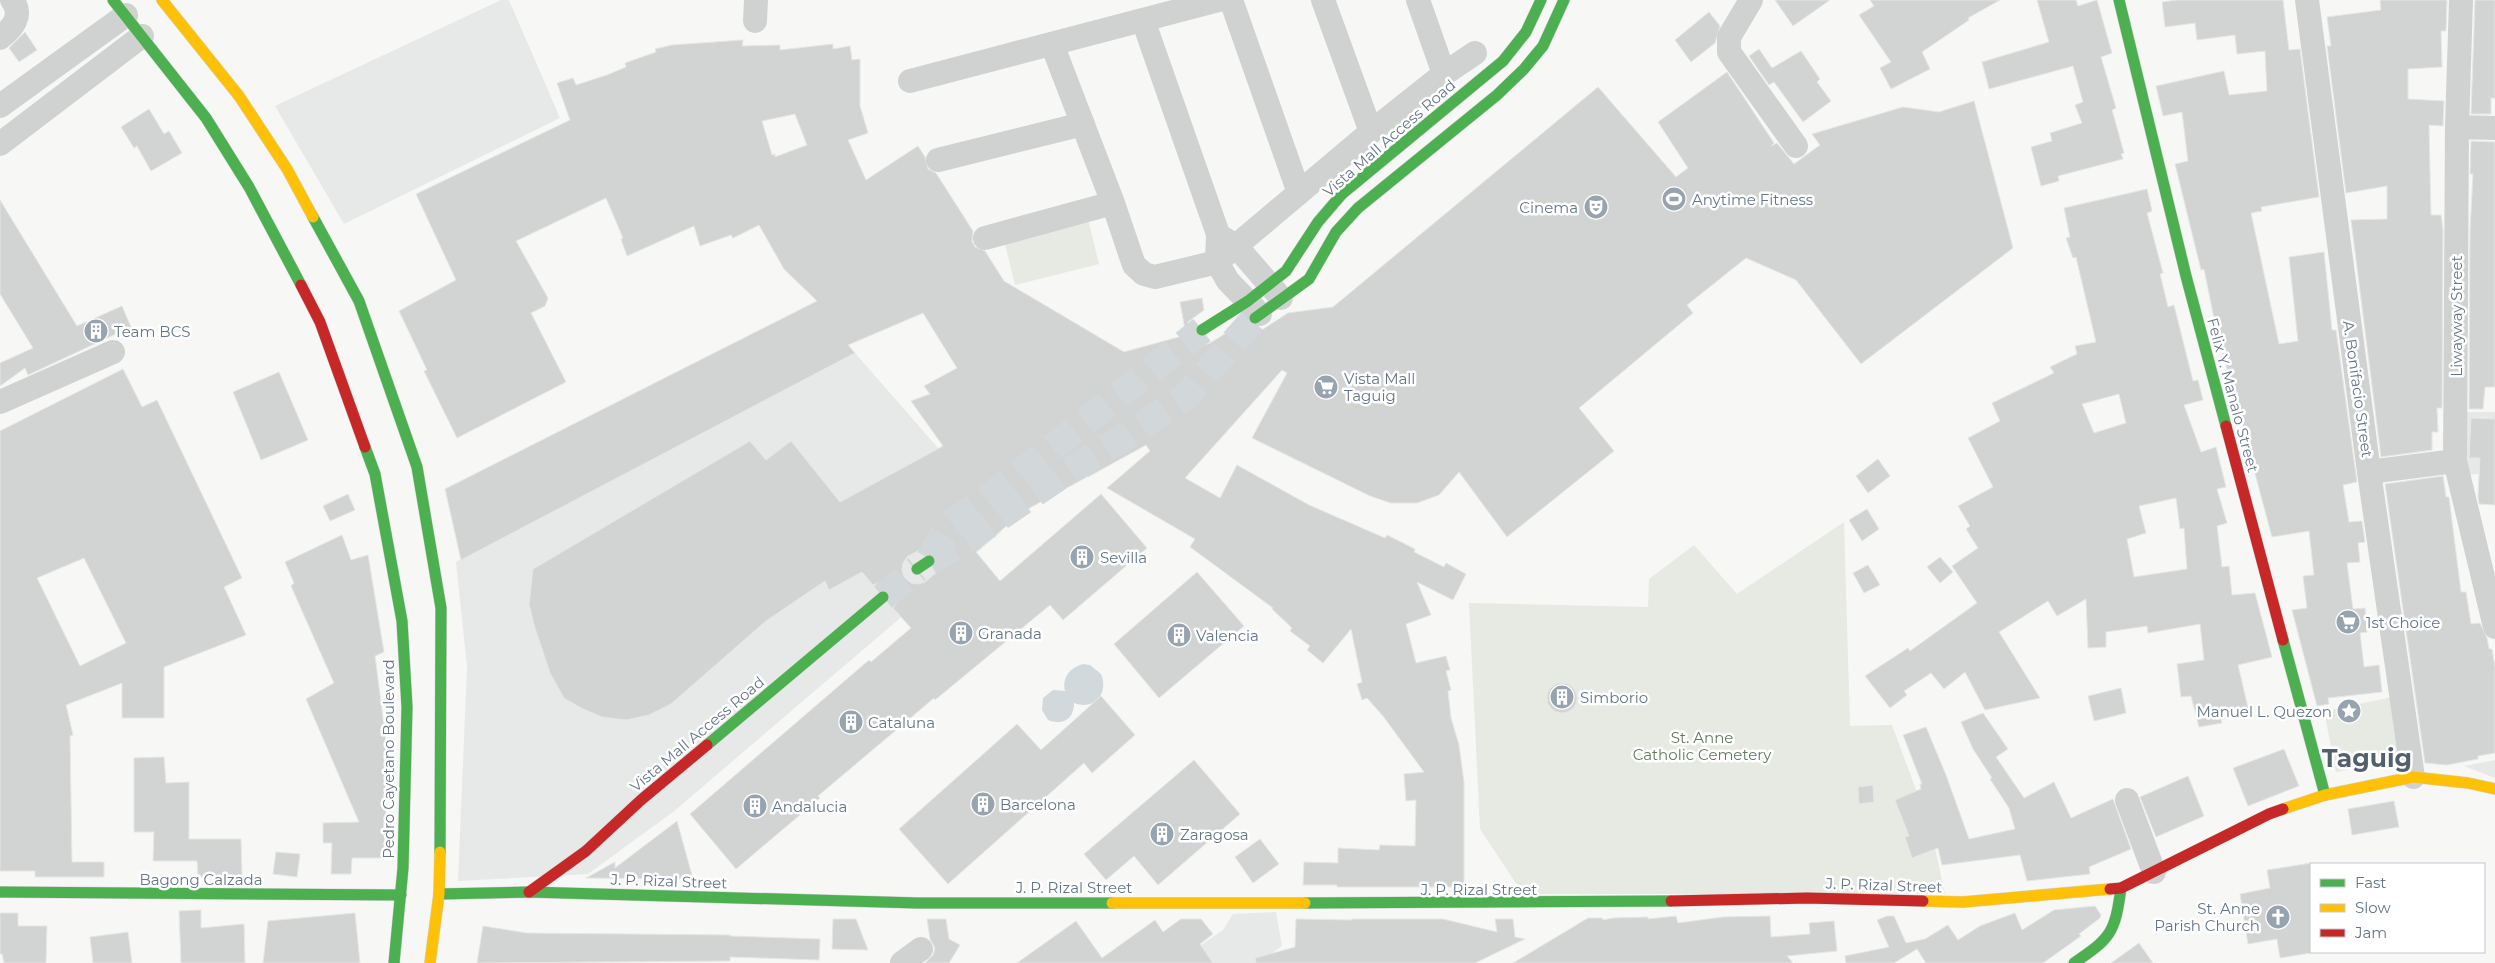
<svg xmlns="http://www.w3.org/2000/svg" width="2495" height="963" font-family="Montserrat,sans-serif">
<rect width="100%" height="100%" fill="#f7f7f5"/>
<path fill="#e7e9e8" d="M 501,0 L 509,0 L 560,118 L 344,224 L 275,106 Z
M 855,353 L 945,456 L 1001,532 L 673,812 L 588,874 L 458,881 L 467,667 L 456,562 Z
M 2466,412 L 2495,412 L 2495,473 L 2464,475 Z
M 2495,760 L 2495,778 L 2464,766 Z
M 1276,912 L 1282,946 L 1258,963 L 1175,963 L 1223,930 L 1233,914 Z"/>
<path fill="#e6eae3" d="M 1088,219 L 1099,264 L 1015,285 L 1004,240 Z
M 1844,522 L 1850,726 L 1892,725 L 1931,830 L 1945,894 L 1523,894 L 1480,829 L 1469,603 L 1648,607 L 1649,579 L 1694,545 L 1737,594 Z
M 2393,697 L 2405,759 L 2336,772 L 2324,711 Z"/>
<path fill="#d1d9dc" d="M 1083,664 L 1090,665 L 1101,674 C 1109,693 1095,711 1074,703 C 1074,719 1063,726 1048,720 L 1042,710 L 1043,698 L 1053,690 L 1065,691 C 1062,677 1070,668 1083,664 Z"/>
<path fill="#d2d3d3" stroke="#e6e6e5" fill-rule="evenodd" d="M 1775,0 L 1830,0 L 1793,26 Z
M 1870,0 L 2000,0 L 1968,18 L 1969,20 L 1922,52 L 1930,69 L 1891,89 L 1880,68 L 1891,62 L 1859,15 L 1874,6 Z
M 2037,0 L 2076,0 L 2078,6 L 2097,0 L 2112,53 L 2101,57 L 2116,108 L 2112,110 L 2124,153 L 2121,154 L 2123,159 L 2058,176 L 2059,181 L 2041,186 L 2031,147 L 2052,141 L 2050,133 L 2082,123 L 2075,105 L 2083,102 L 2073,66 L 1989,89 L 1982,62 L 2049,42 Z
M 2177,0 L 2283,0 L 2289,50 L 2300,49 L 2319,197 L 2261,207 L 2262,211 L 2251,213 L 2279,344 L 2298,341 L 2289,257 L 2324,252 L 2332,330 L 2336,330 L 2357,482 L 2343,485 L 2349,522 L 2362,521 L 2365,542 L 2358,543 L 2360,562 L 2347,563 L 2353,609 L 2365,608 L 2367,632 L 2360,633 L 2364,667 L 2379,665 L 2382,692 L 2328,698 L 2329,704 L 2317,706 L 2292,610 L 2307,608 L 2303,576 L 2314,575 L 2309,531 L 2272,537 L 2216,328 L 2204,269 L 2201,270 L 2175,164 L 2188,161 L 2182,112 L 2163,116 L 2156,86 L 2224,71 L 2229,95 L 2267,91 L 2265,51 L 2237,54 L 2235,35 L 2197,40 L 2195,23 L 2165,27 L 2162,2 Z
M 2380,0 L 2447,0 L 2446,31 L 2441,31 L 2442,67 L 2408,69 L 2408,99 L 2444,101 L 2443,126 L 2429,125 L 2431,215 L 2441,215 L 2443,230 L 2442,408 L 2437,408 L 2438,432 L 2432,432 L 2432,450 L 2381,457 L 2351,220 L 2387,219 L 2387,186 L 2346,193 L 2327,46 L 2331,46 L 2327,17 L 2381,10 Z
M 2475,0 L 2495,0 L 2495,98 L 2491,98 L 2491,114 L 2471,114 Z
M 1709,12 L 1720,26 L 1715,43 L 1691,62 L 1675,40 Z
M 25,32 L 37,50 L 19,62 L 9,48 Z
M 743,40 L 742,46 L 780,45 L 780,50 L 833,44 L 833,49 L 850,46 L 852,60 L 860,59 L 860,106 L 868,133 L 848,140 L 866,180 L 918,146 L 925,157 L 928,169 L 936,173 L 973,231 L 972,241 L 975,247 L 985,251 L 1004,281 L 1124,352 L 1186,335 L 1180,302 L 1202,298 L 1204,310 L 1188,322 L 1186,330 L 1189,339 L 1195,344 L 1202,346 L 1210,343 L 1241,324 L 1248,332 L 1257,333 L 1288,313 L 1333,307 L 1598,87 L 1676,177 L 1688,168 L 1658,122 L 1727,72 L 1774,143 L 1771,146 L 1777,143 L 1794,164 L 1820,145 L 1812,134 L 1903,107 L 1939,112 L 1974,101 L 2013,248 L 1861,364 L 1796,280 L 1746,258 L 1687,305 L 1693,313 L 1579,408 L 1614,451 L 1507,537 L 1459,472 L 1439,495 L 1417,503 L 1391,503 L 1370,496 L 1252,438 L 1287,373 L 1282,370 L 1185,478 L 1220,498 L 1237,465 L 1309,505 L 1385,538 L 1387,535 L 1415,549 L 1414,552 L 1444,567 L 1446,563 L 1466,574 L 1453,600 L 1417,582 L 1431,615 L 1406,624 L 1416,663 L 1446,656 L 1450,670 L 1446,671 L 1451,690 L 1448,691 L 1451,718 L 1459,745 L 1464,782 L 1464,887 L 1337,887 L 1337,885 L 1303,885 L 1304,862 L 1338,863 L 1338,848 L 1379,850 L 1380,845 L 1415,846 L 1416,800 L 1406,801 L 1404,774 L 1424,772 L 1383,716 L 1367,698 L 1362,700 L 1357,684 L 1362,682 L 1351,629 L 1323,663 L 1307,650 L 1310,646 L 1290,631 L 1292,628 L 1272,609 L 1273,608 L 1190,547 L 1195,539 L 1107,488 L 1150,451 L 1146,445 L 1088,477 L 1084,474 L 1087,477 L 1024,511 L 976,552 L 1000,581 L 1101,494 L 1147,548 L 1063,620 L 1050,605 L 935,700 L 934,698 L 818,796 L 820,798 L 736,869 L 690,814 L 869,660 L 871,662 L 911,628 L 893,608 L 898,602 L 898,595 L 895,587 L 888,582 L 881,582 L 873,585 L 862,572 L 829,590 L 825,581 L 766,621 L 671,704 L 649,715 L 626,720 L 602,717 L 581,708 L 564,698 L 550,673 L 534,625 L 529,604 L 533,569 L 750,441 L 766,460 L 791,441 L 840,502 L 943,446 L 911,401 L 930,394 L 924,386 L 957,368 L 923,313 L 848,345 L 855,353 L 461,560 L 445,489 L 817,301 L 784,269 L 759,225 L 733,238 L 731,235 L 700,246 L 694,226 L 627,256 L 621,239 L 623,238 L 606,198 L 516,241 L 548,298 L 545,306 L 531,313 L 566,382 L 457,438 L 424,371 L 427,370 L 399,311 L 456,280 L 416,194 L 570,120 L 557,83 L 573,78 L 576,85 L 607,75 L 626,67 L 625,63 L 656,52 L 655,49 L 672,45 ZM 795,114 L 807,145 L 775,157 L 775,154 L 772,155 L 762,121 ZM 928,546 L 935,547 L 942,552 L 944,560 L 943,567 L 925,582 L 918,584 L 911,583 L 904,577 L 902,570 L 903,563 L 908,556 Z
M 1759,49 L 1772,68 L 1801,51 L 1820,79 L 1817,82 L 1831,101 L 1803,122 L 1774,82 L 1769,85 L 1749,56 Z
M 149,109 L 164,134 L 169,131 L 182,153 L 151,171 L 137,146 L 134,148 L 121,127 Z
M 2471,141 L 2495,142 L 2495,387 L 2485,387 L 2483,409 L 2469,409 L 2470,231 L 2473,174 L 2470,174 Z
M 2147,189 L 2152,211 L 2147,213 L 2163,273 L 2160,274 L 2168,307 L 2174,305 L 2193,381 L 2198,380 L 2203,400 L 2184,405 L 2201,452 L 2216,447 L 2226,487 L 2217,489 L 2227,523 L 2217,526 L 2222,567 L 2229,566 L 2232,595 L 2255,593 L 2272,657 L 2238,665 L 2249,712 L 2221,720 L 2222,723 L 2199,727 L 2191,696 L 2181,697 L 2177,664 L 2204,660 L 2200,624 L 2148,633 L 2147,626 L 2106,632 L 2106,647 L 2088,648 L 2086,599 L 2057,616 L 2048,601 L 1999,632 L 2040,698 L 1985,710 L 1965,672 L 1944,689 L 1931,673 L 1904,691 L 1907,695 L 1890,708 L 1865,676 L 1908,648 L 1910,651 L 1977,603 L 1952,566 L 1978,548 L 1966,529 L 1970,526 L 1958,506 L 1993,487 L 1968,438 L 2000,421 L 1992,403 L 2054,373 L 2050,367 L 2077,354 L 2075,346 L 2096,342 L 2076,257 L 2073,258 L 2066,238 L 2070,237 L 2064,208 ZM 2119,394 L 2126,423 L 2094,433 L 2082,404 ZM 2176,498 L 2180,529 L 2184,528 L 2187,569 L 2134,577 L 2127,539 L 2146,533 L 2139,506 Z
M 0,200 L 77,326 L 122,306 L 131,327 L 28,375 L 25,368 L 0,386 L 0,363 L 33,348 L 0,294 Z
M 123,369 L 142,407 L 157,400 L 242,578 L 224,587 L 246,635 L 164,667 L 164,718 L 122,718 L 122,683 L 66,705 L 73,735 L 70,736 L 72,862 L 104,862 L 104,877 L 35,877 L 35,871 L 0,871 L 0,431 ZM 84,558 L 126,643 L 80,666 L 37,578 Z
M 279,372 L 308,440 L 261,460 L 233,392 Z
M 2471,418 L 2495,419 L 2495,505 L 2479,504 L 2478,496 L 2480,458 L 2469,458 Z
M 1878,459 L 1890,476 L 1868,493 L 1856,476 Z
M 2443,476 L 2446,497 L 2449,497 L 2461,592 L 2466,592 L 2471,624 L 2480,623 L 2487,638 L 2489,649 L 2492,649 L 2495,667 L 2495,753 L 2478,756 L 2478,759 L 2447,765 L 2425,763 L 2385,484 Z
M 348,494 L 355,510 L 330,521 L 323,506 Z
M 1867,509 L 1879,529 L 1862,541 L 1849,520 Z
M 342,535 L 351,560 L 368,555 L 384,652 L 375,656 L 387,749 L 389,748 L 384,858 L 352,858 L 351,874 L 331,874 L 332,843 L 323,843 L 323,823 L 359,822 L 306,699 L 334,683 L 291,586 L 294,583 L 285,562 Z
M 1940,557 L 1953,572 L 1940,583 L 1927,567 Z
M 1868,565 L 1880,585 L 1864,593 L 1853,573 Z
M 1197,572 L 1244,626 L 1159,698 L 1114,644 Z
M1547 698a15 15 0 1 1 30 0a15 15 0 1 1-30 0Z
M 2121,688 L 2126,713 L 2094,721 L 2088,696 Z
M 1101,696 L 1135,735 L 1092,773 L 1084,763 L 948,884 L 899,829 L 1017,724 L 1041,750 Z
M 1983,713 L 2008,749 L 1996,757 L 2024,798 L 2054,782 L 2071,818 L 2113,799 L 2131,849 L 2089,867 L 2090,874 L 2027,881 L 2020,855 L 1942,865 L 1938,848 L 1912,858 L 1905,837 L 1909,836 L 1895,800 L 1921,789 L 1920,784 L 1922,784 L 1903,735 L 1926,727 L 1946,775 L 1969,839 L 2015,829 L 2009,808 L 1990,779 L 1992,778 L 1973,749 L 1961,722 Z
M 2284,749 L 2299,786 L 2248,806 L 2233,768 Z
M 164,757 L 166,783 L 189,782 L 189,839 L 241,839 L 242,876 L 198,878 L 197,861 L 153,861 L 154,832 L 134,832 L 134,758 Z
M 1194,760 L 1240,814 L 1158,885 L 1134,856 L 1106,880 L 1084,854 Z
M 2188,776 L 2204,816 L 2156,837 L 2140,797 Z
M 1873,785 L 1874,802 L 1859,804 L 1858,787 Z
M 2394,801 L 2399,827 L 2352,835 L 2348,809 Z
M 677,821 L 693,879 L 586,878 L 615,862 L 615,868 Z
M 1260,839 L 1279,864 L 1253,883 L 1235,857 Z
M 276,852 L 300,854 L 297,877 L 273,874 Z
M 2311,863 L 2311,953 L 2280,958 L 2277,939 L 2248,944 L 2240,894 L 2270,888 L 2267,870 Z
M 2095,906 L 2101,915 L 2100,918 L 2079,934 L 2081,936 L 2043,963 L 1926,963 L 1917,949 L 1894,963 L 1846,963 L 1845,956 L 1889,947 L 1877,920 L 1887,916 L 1894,916 L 1906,943 L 1925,939 L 1948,925 L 1958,940 L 1980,926 L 2015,913 L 2022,930 L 2054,910 Z
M 201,910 L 201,928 L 244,924 L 245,963 L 181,963 L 179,911 Z
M 0,913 L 18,913 L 18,926 L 47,926 L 46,963 L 4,963 L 2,954 L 0,954 Z
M 355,913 L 360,963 L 263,963 L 268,921 Z
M 1676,916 L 1678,923 L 1723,917 L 1770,916 L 1771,937 L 1810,934 L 1809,923 L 1834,921 L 1837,951 L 1787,956 L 1793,963 L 1513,963 L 1588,918 L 1602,918 L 1603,920 L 1613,918 L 1648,917 L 1648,919 Z
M 833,919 L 856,919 L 868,950 L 832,949 Z
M 927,919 L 946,919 L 949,939 L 960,945 L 949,963 L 925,963 L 933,955 L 935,948 L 930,939 Z
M 1181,919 L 1201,919 L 1213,934 L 1200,944 L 1213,963 L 1017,963 L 1076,921 L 1102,958 L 1155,920 L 1163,932 Z
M 1296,919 L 1352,920 L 1352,919 L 1443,919 L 1497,932 L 1495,919 L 1513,919 L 1515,937 L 1525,939 L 1475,963 L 1256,963 L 1255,958 L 1295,947 Z
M 483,926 L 527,933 L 730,935 L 730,936 L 820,939 L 819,960 L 730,957 L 730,961 L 477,963 Z
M 128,932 L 132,963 L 93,963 L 90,937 Z
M 2139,943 L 2153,963 L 2111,963 Z"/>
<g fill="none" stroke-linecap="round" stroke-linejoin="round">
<path stroke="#d2d7da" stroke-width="28" stroke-dasharray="28 14" stroke-linecap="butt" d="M 930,559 L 949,525 L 993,494 L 1202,330
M 929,561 L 962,542 L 1060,476 L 1125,437 L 1186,396 L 1255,318
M 883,597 L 917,569"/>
<defs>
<path id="fast" d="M 113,0 L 206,118 L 249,187 L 301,285
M 2119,0 L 2186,276 L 2226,426
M 313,217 L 359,301 L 417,467 L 441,608 L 440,852
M 1255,318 L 1309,279 L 1336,232 L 1358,208 L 1497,95 L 1524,69 L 1543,46 L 1564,0
M 1202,330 L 1248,301 L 1286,271 L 1318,222 L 1342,194 L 1503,61 L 1526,32 L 1541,0
M 365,447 L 375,474 L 402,621 L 407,707 L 403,868 L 394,963
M 917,569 L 929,561
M 2283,640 L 2325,795
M 707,745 L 883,597
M 0,892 L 401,895
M 439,894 L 529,892 L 917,903 L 1112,903
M 1305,903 L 1671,901
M 2074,963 C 2111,938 2115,933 2121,888"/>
<path id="slow" d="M 162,0 L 239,96 L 287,169 L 313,217
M 2283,809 L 2325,795 L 2413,777 L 2468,783 L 2495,789
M 1923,901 L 1963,902 L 2110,889
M 1112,903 L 1305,903
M 430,963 L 439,894 L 440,852"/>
<path id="jam" d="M 301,285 L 320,322 L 365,447
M 2226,426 L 2283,640
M 2110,889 L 2121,888 L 2269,814 L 2283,809
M 529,892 L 586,851 L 641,800 L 707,745
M 1671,901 L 1807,898 L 1923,901"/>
</defs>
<use href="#fast" stroke="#d2d4d5" stroke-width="12"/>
<use href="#slow" stroke="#d2d4d5" stroke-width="12"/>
<use href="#jam" stroke="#d2d4d5" stroke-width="12"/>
<path stroke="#d0d2d2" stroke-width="24" d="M 1231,0 L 1299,193
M 1323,0 L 1371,132
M 1418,0 L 1444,74
M 1751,0 L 1729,37 L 1729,52 L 1796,146
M 2307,0 L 2369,472 L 2413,777
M 2461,0 L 2457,127 L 2455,461 L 2495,627
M 1143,20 L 1218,234 L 1217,262 L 1228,281 L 1260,314
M 755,21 L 756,0
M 0,38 C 12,29 24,15 12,0
M 1052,44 L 1113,203 L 1134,265 L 1144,274 L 1155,277 L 1217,262 L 1371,132 L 1444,74 L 1475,53
M 910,81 L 1219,0
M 0,106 L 126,15
M 2457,127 L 2495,128
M 0,144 L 142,36
M 938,160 L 1083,124
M 985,238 L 1113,203
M 1223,238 L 1236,246 L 1281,298
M 0,402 L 113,352
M 2369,472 L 2455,461
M 2127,800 L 2154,872
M 902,963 L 921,949"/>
<use href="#fast" stroke="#4caf50" stroke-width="11"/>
<use href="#slow" stroke="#ffc107" stroke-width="11"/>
<use href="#jam" stroke="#c62828" stroke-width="11"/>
</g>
<defs>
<symbol id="stadium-disc" viewBox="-11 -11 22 22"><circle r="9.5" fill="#97a3ae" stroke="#fff"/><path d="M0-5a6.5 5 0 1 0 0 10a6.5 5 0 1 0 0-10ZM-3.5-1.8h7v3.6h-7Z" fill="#fff"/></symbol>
<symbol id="theatre-disc" viewBox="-11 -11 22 22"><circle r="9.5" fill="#97a3ae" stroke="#fff"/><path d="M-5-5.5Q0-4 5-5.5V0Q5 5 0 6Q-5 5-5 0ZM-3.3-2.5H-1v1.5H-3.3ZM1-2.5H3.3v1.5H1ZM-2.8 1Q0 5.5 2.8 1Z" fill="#fff"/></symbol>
<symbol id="building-disc" viewBox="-11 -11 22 22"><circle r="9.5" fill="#97a3ae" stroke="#fff"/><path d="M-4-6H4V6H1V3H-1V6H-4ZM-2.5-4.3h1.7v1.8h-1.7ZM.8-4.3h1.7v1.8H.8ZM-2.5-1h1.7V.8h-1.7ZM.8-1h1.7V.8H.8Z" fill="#fff"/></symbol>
<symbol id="supermarket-disc" viewBox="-11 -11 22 22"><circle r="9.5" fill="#97a3ae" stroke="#fff"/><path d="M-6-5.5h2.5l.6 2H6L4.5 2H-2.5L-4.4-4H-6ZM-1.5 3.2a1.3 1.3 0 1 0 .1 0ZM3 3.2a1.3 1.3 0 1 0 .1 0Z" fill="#fff"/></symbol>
<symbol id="sight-disc" viewBox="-11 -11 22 22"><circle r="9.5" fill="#97a3ae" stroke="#fff"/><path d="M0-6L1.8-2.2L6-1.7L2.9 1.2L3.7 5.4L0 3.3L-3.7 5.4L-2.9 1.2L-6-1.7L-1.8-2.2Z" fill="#fff"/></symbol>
<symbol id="church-disc" viewBox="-11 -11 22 22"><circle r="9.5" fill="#97a3ae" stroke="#fff"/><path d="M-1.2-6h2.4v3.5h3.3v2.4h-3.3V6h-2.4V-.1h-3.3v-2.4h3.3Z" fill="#fff"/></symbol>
</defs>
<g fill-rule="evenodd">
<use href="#stadium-disc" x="1660" y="185" width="28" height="28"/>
<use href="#theatre-disc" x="1582" y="193" width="28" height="28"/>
<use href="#building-disc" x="82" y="317" width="28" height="28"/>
<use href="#supermarket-disc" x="1312" y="373" width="28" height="28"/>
<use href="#building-disc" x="1068" y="543" width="28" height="28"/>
<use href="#supermarket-disc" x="2334" y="608" width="28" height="28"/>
<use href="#building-disc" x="947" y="619" width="28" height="28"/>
<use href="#building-disc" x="1165" y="621" width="28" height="28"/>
<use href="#building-disc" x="1548" y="683" width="28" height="28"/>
<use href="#sight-disc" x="2335" y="697" width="28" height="28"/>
<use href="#building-disc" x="837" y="708" width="28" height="28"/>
<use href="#building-disc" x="969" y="790" width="28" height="28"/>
<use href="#building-disc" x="741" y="792" width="28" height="28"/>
<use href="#building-disc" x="1148" y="820" width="28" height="28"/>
<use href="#church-disc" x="2264" y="903" width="28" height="28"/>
</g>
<g text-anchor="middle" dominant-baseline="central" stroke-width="5" stroke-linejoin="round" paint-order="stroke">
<g font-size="15" fill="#647688" stroke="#fff">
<text transform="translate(1389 138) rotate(-41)">Vista Mall Access Road</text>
<text transform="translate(2456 316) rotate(-90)">Liwayway Street</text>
<text transform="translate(2358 389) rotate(82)">A. Bonifacio Street</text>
<text transform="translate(2233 395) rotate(75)">Felix Y. Manalo Street</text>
<text transform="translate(697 734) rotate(-40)">Vista Mall Access Road</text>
<text transform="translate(388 759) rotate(-90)">Pedro Cayetano Boulevard</text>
<text x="201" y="879">Bagong Calzada</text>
<text transform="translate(669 881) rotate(2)">J. P. Rizal Street</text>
<text transform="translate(1884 885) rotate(2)">J. P. Rizal Street</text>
<text x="1074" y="887">J. P. Rizal Street</text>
<text x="1479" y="889">J. P. Rizal Street</text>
</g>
<g font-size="15" fill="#647688" stroke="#fff" text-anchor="start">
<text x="1692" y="199">Anytime Fitness</text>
<text x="1578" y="207" text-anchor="end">Cinema</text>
<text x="114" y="331">Team BCS</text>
<text x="1344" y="378">Vista Mall<tspan x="1344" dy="17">Taguig</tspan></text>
<text x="1100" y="557">Sevilla</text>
<text x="2366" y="622">1st Choice</text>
<text x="978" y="633">Granada</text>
<text x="1196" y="635">Valencia</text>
<text x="1580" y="697">Simborio</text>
<text x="2332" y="711" text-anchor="end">Manuel L. Quezon</text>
<text x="868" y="722">Cataluna</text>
<text x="1000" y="804">Barcelona</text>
<text x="772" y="806">Andalucia</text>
<text x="1180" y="834">Zaragosa</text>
<text x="2260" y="908" text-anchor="end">St. Anne<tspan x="2260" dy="17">Parish Church</tspan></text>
</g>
<g font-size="15" fill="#637a5f" stroke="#fff">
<text x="1702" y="737">St. Anne<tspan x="1702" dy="17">Catholic Cemetery</tspan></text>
</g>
<g font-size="25" font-weight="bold" fill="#525f6d" stroke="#fff">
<text x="2367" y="758">Taguig</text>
</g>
</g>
<rect x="2310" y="863" width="175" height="90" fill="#ffffff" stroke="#c1c8cf"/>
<rect x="2320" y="879" width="25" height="8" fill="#4caf50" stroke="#c1c8cf"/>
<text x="2355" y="888" font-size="15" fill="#647688">Fast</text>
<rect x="2320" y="904" width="25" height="8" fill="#ffc107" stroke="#c1c8cf"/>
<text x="2355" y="913" font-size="15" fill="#647688">Slow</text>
<rect x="2320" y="929" width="25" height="8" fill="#c62828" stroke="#c1c8cf"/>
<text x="2355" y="938" font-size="15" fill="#647688">Jam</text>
</svg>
